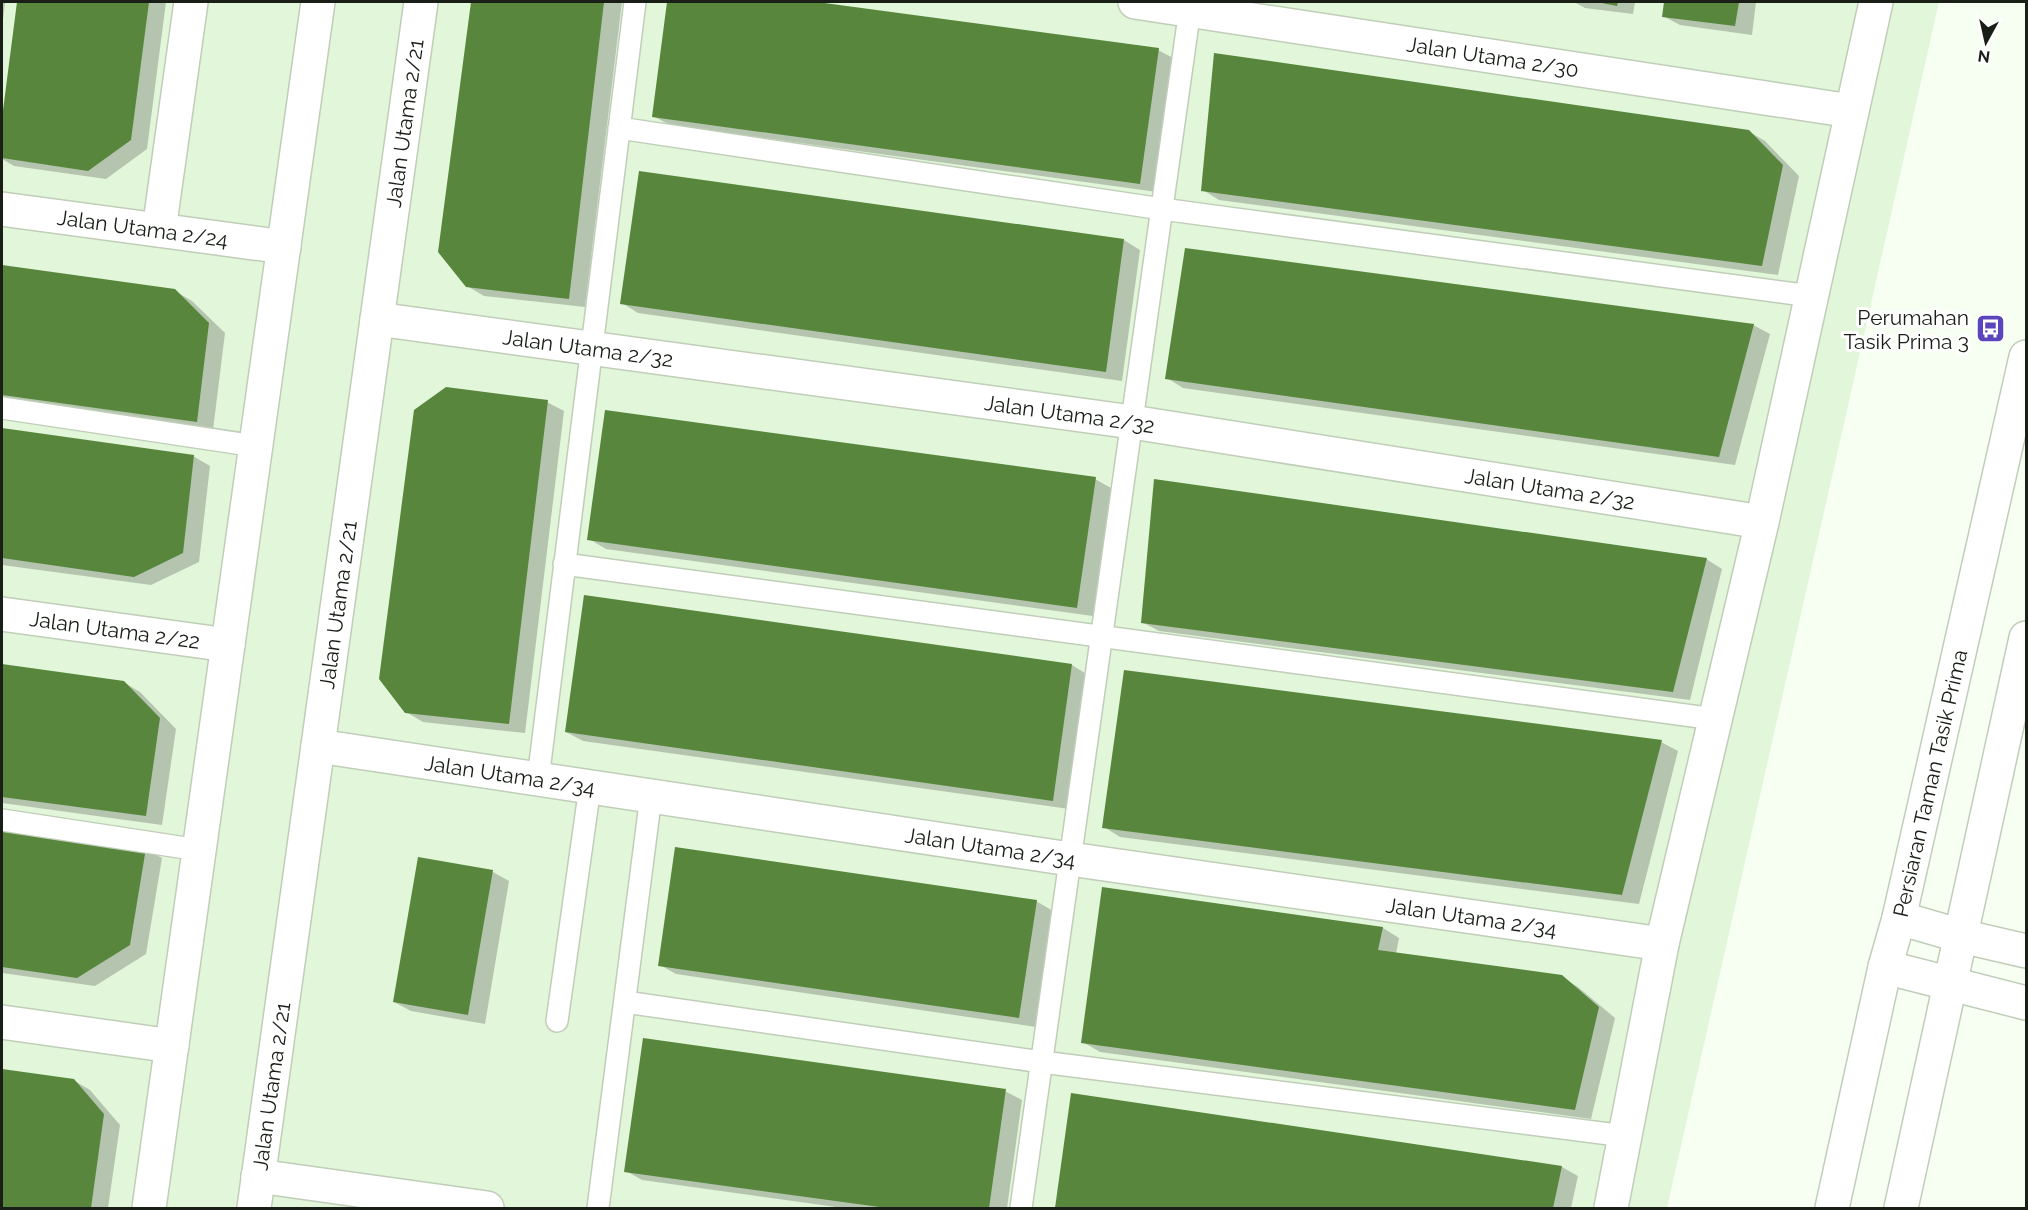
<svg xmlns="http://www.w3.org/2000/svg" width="2028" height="1210" font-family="Raleway,sans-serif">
<rect width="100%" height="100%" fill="#f6fff2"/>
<path fill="#e2f6da" d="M 2,2 L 1939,2 L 1667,1208 L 2,1208 Z"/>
<path fill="#0003" d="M 2,2 L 5,2 L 2,29 Z
M 18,2 L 166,2 L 147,149 L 106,179 L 14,166 L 2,159 L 2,130 Z
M 473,2 L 622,2 L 585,307 L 484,296 L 467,286 L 439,251 Z
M 669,2 L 806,2 L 1158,50 L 1175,59 L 1157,192 L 670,125 L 653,116 Z
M 1574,2 L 1635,2 L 1633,14 L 1585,8 Z
M 1665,2 L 1756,2 L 1752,35 L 1680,25 L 1663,16 Z
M 1748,131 L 1765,141 L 1799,176 L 1778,275 L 1219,200 L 1203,190 Z
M 1124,240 L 1140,250 L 1122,381 L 638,313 L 622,303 Z
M 2,267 L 175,291 L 192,301 L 225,333 L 213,430 L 2,402 Z
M 1753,325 L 1770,334 L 1735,465 L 1183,388 L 1167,378 Z
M 547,402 L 564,411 L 525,733 L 423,722 L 406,712 Z
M 2,430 L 193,456 L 210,466 L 199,562 L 151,585 L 2,565 Z
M 1095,479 L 1111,488 L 1093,616 L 606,549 L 589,539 Z
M 1706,559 L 1722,569 L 1690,700 L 1159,631 L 1142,622 Z
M 1072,665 L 1088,675 L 1069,809 L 583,741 L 566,732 Z
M 2,666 L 123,682 L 140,692 L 176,729 L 162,825 L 2,803 Z
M 1661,742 L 1678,751 L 1639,904 L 1120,837 L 1104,827 Z
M 2,828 L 146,849 L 162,858 L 146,954 L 95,986 L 2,973 Z
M 419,858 L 493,872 L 509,881 L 485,1024 L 411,1011 L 394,1002 Z
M 1103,889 L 1383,928 L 1399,938 L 1396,954 L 1561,977 L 1578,987 L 1615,1018 L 1591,1119 L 1100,1052 L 1083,1042 Z
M 1036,901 L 1053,911 L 1036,1027 L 676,974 L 660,965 Z
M 2,1071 L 73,1080 L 90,1090 L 120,1125 L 108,1208 L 2,1208 Z
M 1005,1091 L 1022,1100 L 1007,1208 L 843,1208 L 642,1180 L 626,1171 Z
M 1072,1095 L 1562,1167 L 1578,1176 L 1571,1208 L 1056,1208 Z"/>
<path fill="#57863c" d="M 17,2 L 149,2 L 131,140 L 88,171 L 2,158 L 2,118 Z
M 471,2 L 604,2 L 569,299 L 466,287 L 438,252 Z
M 667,2 L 817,2 L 1159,48 L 1140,184 L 652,117 Z
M 1597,2 L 1618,2 L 1617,6 Z
M 1664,2 L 1739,2 L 1735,26 L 1662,17 Z
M 1214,53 L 1749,130 L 1783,165 L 1762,266 L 1201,191 Z
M 639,171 L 1124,239 L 1106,372 L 620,304 Z
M 1185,248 L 1754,324 L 1719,457 L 1165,379 Z
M 2,265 L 175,289 L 209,323 L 197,422 L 2,395 Z
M 446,387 L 548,400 L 509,724 L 405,713 L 379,679 L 414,410 Z
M 605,410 L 1096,477 L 1077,608 L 587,540 Z
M 2,428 L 194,455 L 183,553 L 134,577 L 2,558 Z
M 1154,479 L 1707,558 L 1673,692 L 1141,623 Z
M 584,595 L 1072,664 L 1053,801 L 565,732 Z
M 2,664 L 124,681 L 160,718 L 146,816 L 2,797 Z
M 1124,670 L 1662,740 L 1622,895 L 1102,828 Z
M 2,827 L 146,848 L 130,945 L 77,978 L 2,967 Z
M 675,847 L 1037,900 L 1019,1018 L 658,966 Z
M 418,857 L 493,870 L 468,1015 L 393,1002 Z
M 1102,887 L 1383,927 L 1378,950 L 1562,975 L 1599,1007 L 1575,1110 L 1081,1043 Z
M 643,1038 L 1006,1089 L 989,1208 L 887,1208 L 624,1172 Z
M 2,1069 L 74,1079 L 104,1114 L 91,1208 L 2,1208 Z
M 1071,1093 L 1562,1166 L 1553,1208 L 1055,1208 Z"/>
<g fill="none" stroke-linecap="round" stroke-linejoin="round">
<defs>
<path id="lane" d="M 619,128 L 1162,209 L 1811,296
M 2,408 L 256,446
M 564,564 L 1715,719
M 538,779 L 635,2
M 2,820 L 199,850
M 625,1002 L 1042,1062 L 1625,1136
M 557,1021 L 590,787
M 598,1208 L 651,796
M 1021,1208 L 1190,9"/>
<g id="street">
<path id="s1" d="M 1135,2 L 1851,111"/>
<path id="s2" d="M 2,209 L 284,247"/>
<path d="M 159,230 L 191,2"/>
<path id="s3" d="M 377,319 L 1132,422 L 1762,522"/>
<path id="s4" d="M 2,614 L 228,645"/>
<path id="s5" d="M 318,746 L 1070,859 L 1662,944"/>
<path d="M 1899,918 L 1961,936 L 2026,951"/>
<path d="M 1885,967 L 2026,1003"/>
<path d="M 2,1022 L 172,1046"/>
<path d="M 258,1176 L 487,1208"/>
<path d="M 149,1208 L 318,2"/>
<path id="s6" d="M 254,1208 L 421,2"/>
<path d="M 1611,1208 L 1662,944 L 1762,522 L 1876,2"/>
</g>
<g id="secondary">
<path id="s7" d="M 1832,1208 L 1885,967 L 1899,918 L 2026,357"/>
<path d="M 1901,1208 L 2026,638"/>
</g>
</defs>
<use href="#lane" stroke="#c0ceb9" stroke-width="24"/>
<use href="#street" stroke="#c0ceb9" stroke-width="36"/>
<use href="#secondary" stroke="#c0ceb9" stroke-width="36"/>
<use href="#lane" stroke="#fff" stroke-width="21"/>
<use href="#street" stroke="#fff" stroke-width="33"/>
<use href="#secondary" stroke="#fff" stroke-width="33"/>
</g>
<defs>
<symbol id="bus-square" viewBox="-11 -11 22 22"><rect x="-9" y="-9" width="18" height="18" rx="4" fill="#5a45bd" stroke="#fff"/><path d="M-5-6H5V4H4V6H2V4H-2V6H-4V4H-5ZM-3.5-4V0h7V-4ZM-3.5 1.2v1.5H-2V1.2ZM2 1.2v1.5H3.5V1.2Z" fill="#fff"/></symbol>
</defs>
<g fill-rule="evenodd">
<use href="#bus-square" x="1974" y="312" width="33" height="33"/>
</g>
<g text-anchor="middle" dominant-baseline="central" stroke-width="6" stroke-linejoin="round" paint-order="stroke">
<g font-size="21" fill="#191e17" stroke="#fff">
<text stroke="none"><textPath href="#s1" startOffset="362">Jalan Utama 2/30</textPath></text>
<text stroke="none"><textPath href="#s6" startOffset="1095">Jalan Utama 2/21</textPath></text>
<text stroke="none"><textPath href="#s2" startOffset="142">Jalan Utama 2/24</textPath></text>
<text stroke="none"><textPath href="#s3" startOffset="213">Jalan Utama 2/32</textPath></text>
<text stroke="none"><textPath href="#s3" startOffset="699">Jalan Utama 2/32</textPath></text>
<text stroke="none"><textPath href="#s3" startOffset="1185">Jalan Utama 2/32</textPath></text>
<text stroke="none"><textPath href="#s6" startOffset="609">Jalan Utama 2/21</textPath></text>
<text stroke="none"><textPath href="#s4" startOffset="114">Jalan Utama 2/22</textPath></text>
<text stroke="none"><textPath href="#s5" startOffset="194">Jalan Utama 2/34</textPath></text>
<text stroke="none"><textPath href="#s7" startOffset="436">Persiaran Taman Tasik Prima</textPath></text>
<text stroke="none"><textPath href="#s5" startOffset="680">Jalan Utama 2/34</textPath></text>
<text stroke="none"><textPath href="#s5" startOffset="1166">Jalan Utama 2/34</textPath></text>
<text stroke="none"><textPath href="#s6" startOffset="123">Jalan Utama 2/21</textPath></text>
</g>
<g font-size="21" fill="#191e17" stroke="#fff" text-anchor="end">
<text x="1969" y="317">Perumahan<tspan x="1969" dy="24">Tasik Prima 3</tspan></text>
</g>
</g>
<rect width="2028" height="1210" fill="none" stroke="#191e17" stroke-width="6"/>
<g transform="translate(1986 42) rotate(188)" stroke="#ffffff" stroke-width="4.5" paint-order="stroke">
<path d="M0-4.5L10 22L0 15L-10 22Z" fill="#191e17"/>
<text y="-9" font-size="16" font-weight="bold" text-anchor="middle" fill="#191e17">N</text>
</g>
</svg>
